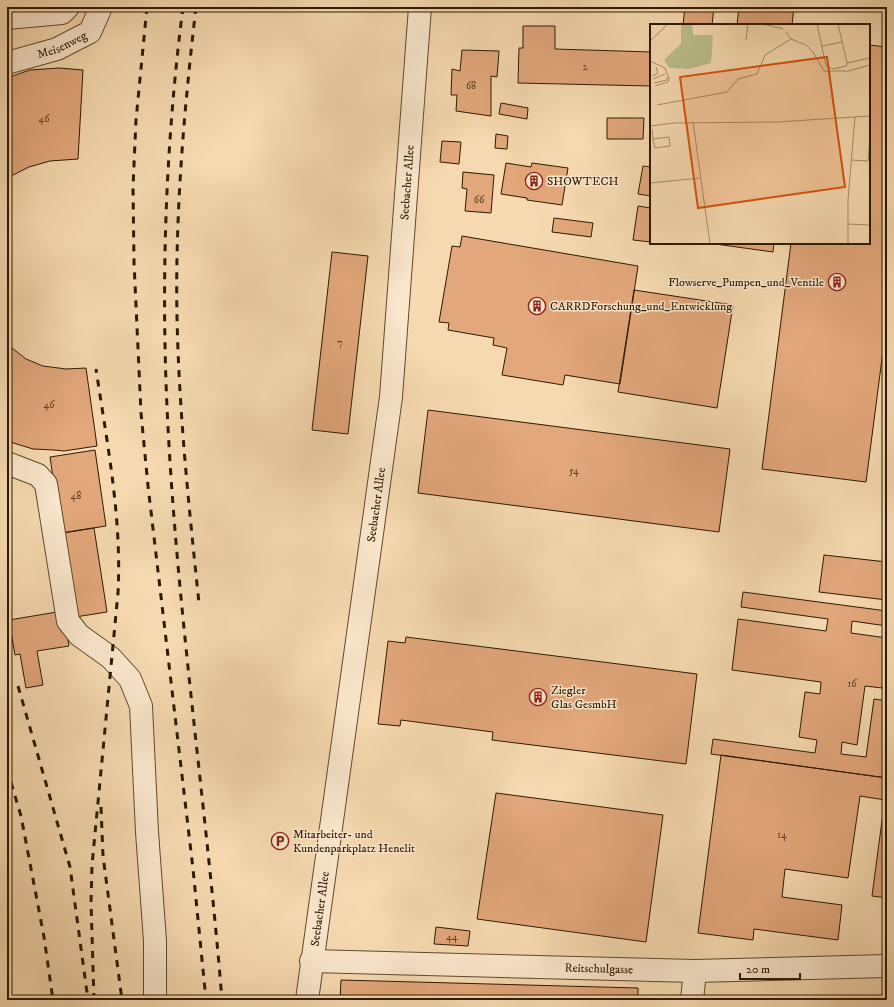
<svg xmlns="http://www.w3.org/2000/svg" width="894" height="1007" font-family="'IM FELL DW Pica',serif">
<rect width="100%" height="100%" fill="#f6d9b0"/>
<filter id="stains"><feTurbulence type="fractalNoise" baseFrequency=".005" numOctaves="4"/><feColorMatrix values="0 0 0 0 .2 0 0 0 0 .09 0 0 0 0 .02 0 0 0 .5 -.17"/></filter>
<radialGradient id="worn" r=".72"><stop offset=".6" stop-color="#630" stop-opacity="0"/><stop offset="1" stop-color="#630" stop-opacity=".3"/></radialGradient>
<path fill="#e2a77b" stroke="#2e1a00" d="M 685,7 L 714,7 L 712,25 L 683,25 Z
M 739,7 L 794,7 L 792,25 L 737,25 Z
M 523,26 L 555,26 L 555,49 L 651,52 L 651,86 L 518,83 L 519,48 L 523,48 Z
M 869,45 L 887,47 L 887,320 L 866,482 L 762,469 L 791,243 L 869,243 Z
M 462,50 L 499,51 L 497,77 L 491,76 L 491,116 L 456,111 L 457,95 L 451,95 L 452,69 L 460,71 Z
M 59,68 L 83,70 L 78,159 L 50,161 L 29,167 L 7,178 L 7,78 L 30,70 Z
M 501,103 L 528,108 L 527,119 L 499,114 Z
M 607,118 L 644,118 L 643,139 L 607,139 Z
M 496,134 L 508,136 L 507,149 L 495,148 Z
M 442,141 L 461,142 L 459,164 L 440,162 Z
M 506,163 L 531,167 L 532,163 L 568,168 L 562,205 L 527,200 L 527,198 L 501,194 Z
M 643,166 L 651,167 L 651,196 L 638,194 Z
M 463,172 L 494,175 L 491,213 L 465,211 L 467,189 L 462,188 Z
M 638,206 L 651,208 L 651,242 L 633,240 Z
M 554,218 L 593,223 L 591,237 L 552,232 Z
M 462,236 L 638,266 L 620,384 L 565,375 L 563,385 L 502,375 L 507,348 L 493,345 L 494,338 L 448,330 L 449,323 L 439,322 L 452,246 L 460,247 Z
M 708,243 L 774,243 L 773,252 Z
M 332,252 L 368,256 L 348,434 L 312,430 Z
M 634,290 L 733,305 L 717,408 L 618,392 Z
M 7,344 L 26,359 L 43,366 L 66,369 L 86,368 L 97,446 L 64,451 L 54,450 L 33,449 L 7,441 Z
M 428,410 L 730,449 L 719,532 L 418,493 Z
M 95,450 L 106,526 L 61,533 L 50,457 Z
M 94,528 L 107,612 L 69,618 L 57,534 Z
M 824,555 L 887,562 L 887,600 L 819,592 Z
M 743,592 L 887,611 L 887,626 L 852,621 L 851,633 L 887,638 L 887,652 L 882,688 L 865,686 L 857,745 L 842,742 L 841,754 L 866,757 L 874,699 L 887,701 L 887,778 L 711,754 L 713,739 L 815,753 L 817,740 L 799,737 L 805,692 L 820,694 L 821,682 L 732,670 L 738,619 L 826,631 L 828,619 L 741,607 Z
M 63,611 L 69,646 L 37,651 L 43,685 L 26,688 L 20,654 L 15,655 L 9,620 Z
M 406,637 L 697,674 L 686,764 L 492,740 L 493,732 L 401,720 L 400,726 L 378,724 L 388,641 L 405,643 Z
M 721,755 L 887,778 L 885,800 L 860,796 L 848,878 L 785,869 L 782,897 L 842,905 L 838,940 L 754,929 L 753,940 L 698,933 Z
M 887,783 L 887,898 L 872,896 Z
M 496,793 L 663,815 L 646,942 L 477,919 Z
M 436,927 L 470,931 L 468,946 L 434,944 Z
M 341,980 L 638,988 L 638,1000 L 340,1000 Z
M 780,996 L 886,996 L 886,1000 L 780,1000 Z"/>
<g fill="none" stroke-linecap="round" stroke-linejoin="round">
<defs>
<g id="minor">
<path d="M 7,18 L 62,13 L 68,7"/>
<path id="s1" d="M 7,63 L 57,49 L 90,32 L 101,7"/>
<path d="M 7,463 L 38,475 L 46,484 L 68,621 L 79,635 L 111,658 L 130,679 L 141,706 L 147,832 L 155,941 L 155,1000"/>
<path id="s2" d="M 311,961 L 695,971 L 887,966"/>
<path id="s3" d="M 307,1000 L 391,397 L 420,7"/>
<path d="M 692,1000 L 695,971"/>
</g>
</defs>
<use href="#minor" stroke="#604a2c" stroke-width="24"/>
<use href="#minor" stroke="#f9e6cc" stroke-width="22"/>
<path stroke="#2e1a00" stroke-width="3" stroke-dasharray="7 7" stroke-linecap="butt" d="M 147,7 L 136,120 L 133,187 L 134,262 L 141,413 L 148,486 L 193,869 L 206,1000
M 183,7 C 166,140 161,273 167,407 C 176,605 206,802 222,1000
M 196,7 C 184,110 175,214 177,317 C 179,413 189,508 199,603
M 18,686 L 70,867 L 88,1000
M 7,769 L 21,816 L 44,937 L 53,1000
M 101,807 L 103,856 L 122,1000
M 94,1000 L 91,902 L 92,865 L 118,593 C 122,518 107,443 96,369"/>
</g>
<defs>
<symbol id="building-ring" viewBox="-11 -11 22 22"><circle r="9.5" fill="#f9e6cc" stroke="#8f2418" stroke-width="1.5"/><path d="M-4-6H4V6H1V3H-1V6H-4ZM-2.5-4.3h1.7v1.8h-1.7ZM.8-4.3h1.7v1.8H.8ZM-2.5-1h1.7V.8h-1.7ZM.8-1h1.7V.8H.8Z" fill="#8f2418"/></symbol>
<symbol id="parking-ring" viewBox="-11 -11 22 22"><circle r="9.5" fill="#f9e6cc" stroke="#8f2418" stroke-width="1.5"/><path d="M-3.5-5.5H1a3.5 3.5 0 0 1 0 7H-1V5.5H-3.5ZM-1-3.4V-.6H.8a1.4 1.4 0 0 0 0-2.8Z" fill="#8f2418"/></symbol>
</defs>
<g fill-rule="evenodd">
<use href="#building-ring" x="524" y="171" width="20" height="20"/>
<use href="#building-ring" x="827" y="272" width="20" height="20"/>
<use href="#building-ring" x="527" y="296" width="20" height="20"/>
<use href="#building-ring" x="528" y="687" width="20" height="20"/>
<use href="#parking-ring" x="270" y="831" width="20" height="20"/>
</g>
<g text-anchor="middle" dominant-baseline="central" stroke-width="3" stroke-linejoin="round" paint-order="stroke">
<g font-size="10" fill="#5b3d1f">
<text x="585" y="67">2</text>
<text x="471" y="86">68</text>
<text x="44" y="119">46</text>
<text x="479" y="200">66</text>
<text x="340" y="343">7</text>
<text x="49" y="405">46</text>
<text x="574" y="471">54</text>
<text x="76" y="496">48</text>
<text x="852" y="684">16</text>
<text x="782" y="835">14</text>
<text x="452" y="937">44</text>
</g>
<g font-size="12" fill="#2e1a00" stroke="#f9e6cc">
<text stroke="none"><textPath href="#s1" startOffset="58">Meisenweg</textPath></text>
<text stroke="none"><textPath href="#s3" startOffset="824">Seebacher Allee</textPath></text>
<text stroke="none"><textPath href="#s3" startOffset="500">Seebacher Allee</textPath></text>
<text stroke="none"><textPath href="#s3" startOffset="92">Seebacher Allee</textPath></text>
<text stroke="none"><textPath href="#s2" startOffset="288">Reitschulgasse</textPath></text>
</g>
<g font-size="12" fill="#2e1a00" stroke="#f9e6cc" text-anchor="start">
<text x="547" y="181">SHOWTECH</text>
<text x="824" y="282" text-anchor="end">Flowserve_Pumpen_und_Ventile</text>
<text x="550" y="306">CARRDForschung_und_Entwicklung</text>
<text x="551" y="690">Ziegler<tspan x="551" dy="14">Glas GesmbH</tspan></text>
<text x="293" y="834">Mitarbeiter- und<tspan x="293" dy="14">Kundenparkplatz Henelit</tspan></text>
</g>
</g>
<g transform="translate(650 24)">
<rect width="220" height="220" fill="#f6d9b0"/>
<path d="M 31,0 L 42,0 L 43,11 L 63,11 L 61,39 L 39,45 L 19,44 L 14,36 L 31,20 Z" fill="#bbbf8c"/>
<path fill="none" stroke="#a68d6a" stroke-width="1" d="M 113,0 L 133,5M 167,0 L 176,42 L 184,45 L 196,42 L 197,39M 188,0 L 197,39 L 220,34M 136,8 L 141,15 L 156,21 L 163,28 L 174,47 L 198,47 L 220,41M 96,16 L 98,0M 0,17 L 18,0M 172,22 L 192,18M 0,37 L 15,44 L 19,55 L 18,58 L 5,62M 2,52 L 8,49 L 6,43M 3,55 L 15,50M 4,59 L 17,56 L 17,53M 7,81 L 77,68 L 88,55 L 107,50 L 115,31 L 141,15M 43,98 L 60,220M 0,102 L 24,99 L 127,98 L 220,92M 2,105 L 3,115 L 5,124 L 20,122 L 19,113 L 3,115M 201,136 L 218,137M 218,137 L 220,113M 0,159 L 50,154M 198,200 L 220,201M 198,220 L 198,176 L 205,93"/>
<path fill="#d5530b" fill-opacity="0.15" stroke="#d5530b" stroke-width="2" d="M 177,33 L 195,163 L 48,184 L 30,53 Z"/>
<rect width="220" height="220" fill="none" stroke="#2e1a00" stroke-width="2"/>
</g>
<rect width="894" height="1007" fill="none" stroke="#f6d9b0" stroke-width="24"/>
<rect x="8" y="8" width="878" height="991" fill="none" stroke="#2e1a00" stroke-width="2"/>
<rect x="12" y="12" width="870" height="983" fill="none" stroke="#2e1a00"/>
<path d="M740 973v6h60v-6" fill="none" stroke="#2e1a00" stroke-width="2"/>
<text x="746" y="973" font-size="12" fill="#2e1a00" stroke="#f9e6cc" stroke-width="3" paint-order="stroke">20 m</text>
<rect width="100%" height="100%" filter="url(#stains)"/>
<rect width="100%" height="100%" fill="url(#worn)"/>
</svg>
